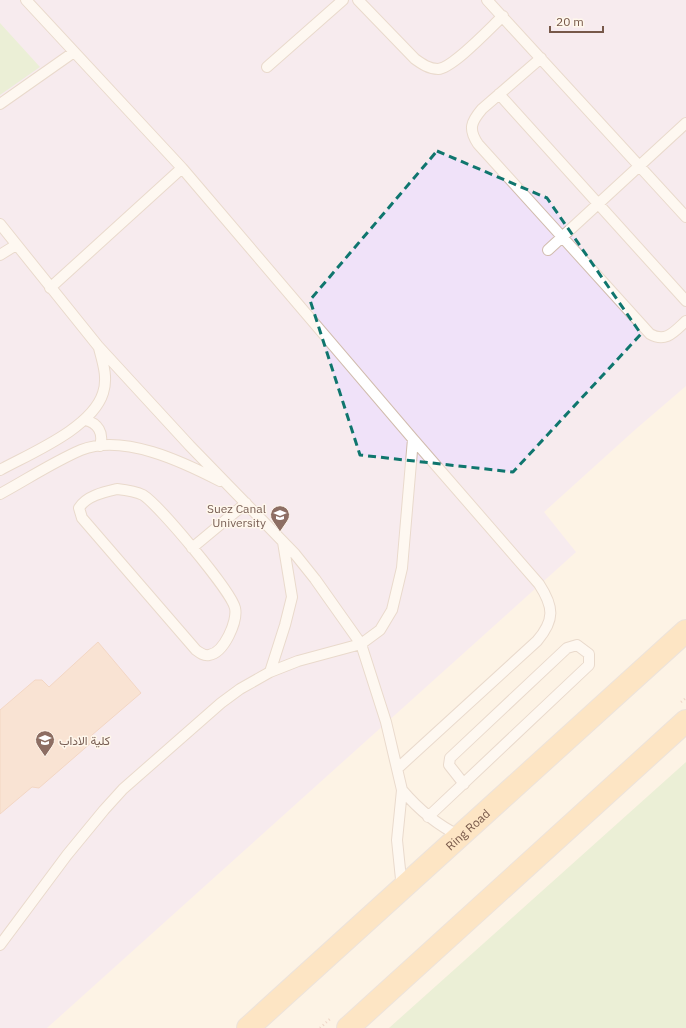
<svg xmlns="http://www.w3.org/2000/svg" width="686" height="1028" font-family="'IBM Plex Sans',Vazirmatn,sans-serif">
<rect width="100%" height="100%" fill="#fdf3e5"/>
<path fill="#f0e2f9" d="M 0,0 L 686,0 L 686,386 L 637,428 L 544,512 L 576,552 L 47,1028 L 0,1028 Z"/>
<path fill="#d5ebc3" d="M 0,23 L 40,67 L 0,95 Z
M 686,762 L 686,1028 L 389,1028 Z"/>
<path fill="#f3d0bc" stroke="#e7b59c" d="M 98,642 L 141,693 L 92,735 L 92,742 L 39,788 L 32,787 L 0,814 L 0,710 L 35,680 L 42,680 L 49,687 Z"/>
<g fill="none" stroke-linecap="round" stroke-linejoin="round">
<defs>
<path id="lane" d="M 26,0 L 182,168 L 413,439 L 539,584 C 554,607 555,620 537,641 L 398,768
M 358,0 L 415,59 C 422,64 429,69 438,69 C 453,68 490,28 503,16
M 487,0 L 686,217
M 541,58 L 482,109 C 471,122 468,129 478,144 L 650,334 C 666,343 674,332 686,321
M 267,67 L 343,0
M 499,94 L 686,301
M 0,104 L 74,52
M 0,224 L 98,346 L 190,446 L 295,554 L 315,579 L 361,644 L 386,722 L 402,790 L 397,840 L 402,889
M 548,250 L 686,123
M 0,255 L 16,245
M 50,288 L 182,168
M 85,420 C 98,423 104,433 100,446
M 0,470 C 31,453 92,428 103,393 C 108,378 103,363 99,348
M 117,489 C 126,490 135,491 143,495 C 159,505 231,591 235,608 C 238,621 224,653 209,655 C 204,656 200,653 196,650 L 82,518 L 79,508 C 86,496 104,492 117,489 Z
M 0,494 C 26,480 53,462 81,450 C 123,433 183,462 220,481
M 192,548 L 246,503
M 270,672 L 285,625 L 292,597 L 283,542
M 402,790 C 419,810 437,825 460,836
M 428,817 L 589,665 L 589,654 L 577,645 L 567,648 L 450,758 L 449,765 L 464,784
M 0,945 L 67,855 L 104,810 L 123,789 L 221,703 L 240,689 L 270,672 L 298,661 L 361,644 L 380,630 L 392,610 L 402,568 L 413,439"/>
<g id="primary">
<path id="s1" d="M 248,1028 L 686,631"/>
<path d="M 348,1028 L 686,721"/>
</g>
</defs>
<use href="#lane" stroke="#d1bcad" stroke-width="12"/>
<use href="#primary" stroke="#d9d0cc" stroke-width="24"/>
<path stroke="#d9b39f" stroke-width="2.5" stroke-dasharray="1 3" stroke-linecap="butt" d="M 681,702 L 686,698
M 320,1028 L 330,1019"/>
<use href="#lane" stroke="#fff" stroke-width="10"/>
<use href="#primary" stroke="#fdd59c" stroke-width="22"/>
</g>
<path d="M0 0H686V1028H0ZM 437,151 L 547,198 L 641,334 L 513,472 L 360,455 L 310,300 Z" fill="#fdf3e5" fill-opacity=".55" fill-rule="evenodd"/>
<path fill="none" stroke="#0f766e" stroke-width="3" stroke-dasharray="8 5" stroke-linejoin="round" d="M 437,151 L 547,198 L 641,334 L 513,472 L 360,455 L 310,300 Z"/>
<defs>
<symbol id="university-pin" viewBox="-11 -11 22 30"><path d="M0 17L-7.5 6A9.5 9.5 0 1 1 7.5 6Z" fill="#8d6e63" stroke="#fff7ec"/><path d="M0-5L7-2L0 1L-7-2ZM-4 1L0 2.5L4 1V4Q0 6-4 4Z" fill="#fff"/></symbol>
</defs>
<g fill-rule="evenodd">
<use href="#university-pin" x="269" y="504" width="22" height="30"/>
<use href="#university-pin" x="34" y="729" width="22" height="30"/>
</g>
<g text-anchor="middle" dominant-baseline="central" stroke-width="3" stroke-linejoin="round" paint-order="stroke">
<g font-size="12" fill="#785e54" stroke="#fff7ec" text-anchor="end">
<text x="266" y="508">Suez Canal<tspan x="266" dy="14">University</tspan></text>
<text x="59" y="740" text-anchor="start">كلية الاداب</text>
</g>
<g font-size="12" fill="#775849" stroke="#fff7ec">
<text stroke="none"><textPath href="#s1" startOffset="296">Ring Road</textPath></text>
</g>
</g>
<path d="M550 26v6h53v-6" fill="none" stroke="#775849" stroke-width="2"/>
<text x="556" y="26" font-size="12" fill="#775849" stroke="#fff7ec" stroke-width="3" paint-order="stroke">20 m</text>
</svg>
